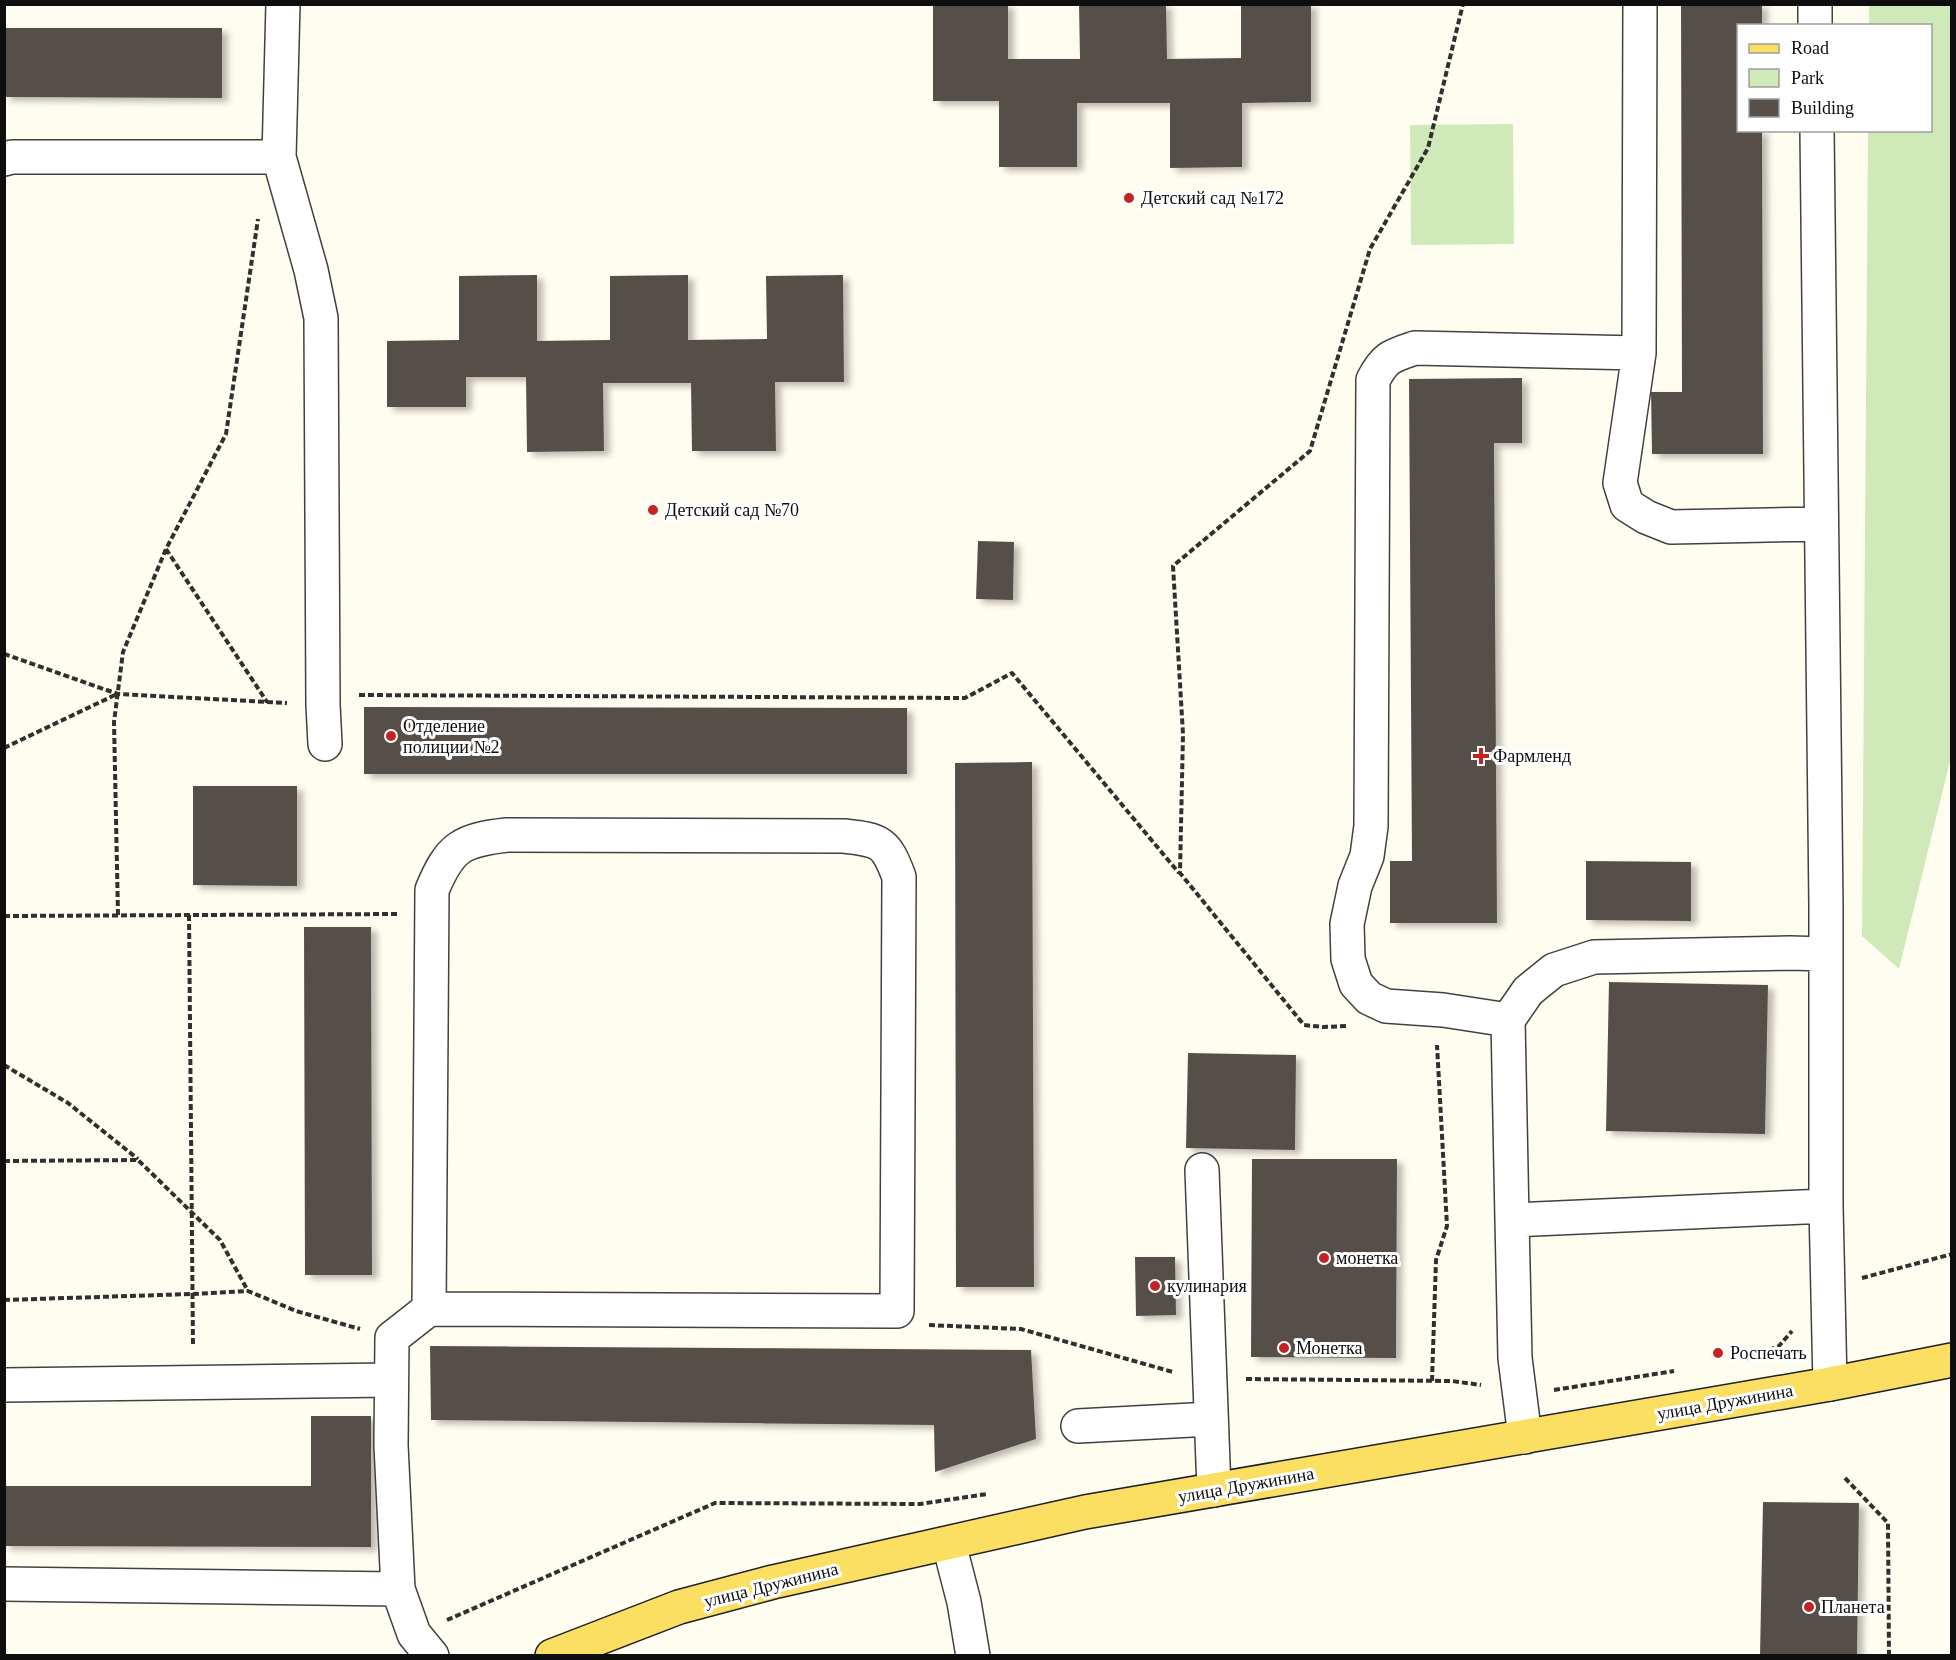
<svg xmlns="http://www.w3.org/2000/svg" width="1956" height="1660" font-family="'Times New Roman',serif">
<defs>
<filter id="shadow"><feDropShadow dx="6" dy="4" stdDeviation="3" flood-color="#0004"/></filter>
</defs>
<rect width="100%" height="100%" fill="#fffdef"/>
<path fill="#cfeab8" d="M 1869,5 L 1952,5 L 1952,753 L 1899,969 L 1862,936 L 1868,131 L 1930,130 L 1930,26 L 1869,25 Z
M 1513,124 L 1514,244 L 1411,245 L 1410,125 Z"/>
<path fill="#57504a" filter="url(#shadow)" d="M 933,4 L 1008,4 L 1008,59 L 1080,59 L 1079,4 L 1166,4 L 1167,59 L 1241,58 L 1241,4 L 1311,4 L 1311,102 L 1242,103 L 1242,167 L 1170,168 L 1170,103 L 1077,103 L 1077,167 L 999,167 L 999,101 L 933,101 Z
M 1681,4 L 1762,4 L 1762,26 L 1738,26 L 1738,130 L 1762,130 L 1763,454 L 1652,454 L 1651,392 L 1682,392 Z
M 4,28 L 222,28 L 222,98 L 4,97 Z
M 537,275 L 537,341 L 610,340 L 610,276 L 688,275 L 688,340 L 767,339 L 766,276 L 843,275 L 844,382 L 775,382 L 776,451 L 692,451 L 691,383 L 603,383 L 604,451 L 527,452 L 526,377 L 466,377 L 466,407 L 387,407 L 387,341 L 459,340 L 459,276 Z
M 1522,378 L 1522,443 L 1494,443 L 1497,923 L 1390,923 L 1390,861 L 1412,861 L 1409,379 Z
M 978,541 L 1014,542 L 1013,600 L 976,599 Z
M 364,707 L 907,708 L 907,774 L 364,774 Z
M 1032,762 L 1034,1287 L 956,1287 L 955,763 Z
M 193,786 L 297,786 L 297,886 L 193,885 Z
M 1586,861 L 1691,862 L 1691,921 L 1586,920 Z
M 304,927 L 371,927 L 372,1275 L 305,1275 Z
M 1609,982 L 1768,985 L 1765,1134 L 1606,1131 Z
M 1188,1053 L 1296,1055 L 1295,1150 L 1186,1148 Z
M 1252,1159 L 1397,1159 L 1396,1358 L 1251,1357 Z
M 1135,1257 L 1175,1257 L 1176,1315 L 1136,1316 Z
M 430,1346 L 1031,1350 L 1036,1439 L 935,1472 L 934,1425 L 431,1420 Z
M 311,1416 L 371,1416 L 371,1547 L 4,1546 L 4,1486 L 311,1486 Z
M 1763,1502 L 1859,1503 L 1857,1656 L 1760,1656 Z"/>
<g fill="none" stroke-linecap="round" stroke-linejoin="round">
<defs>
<path id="minor" d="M 283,4 L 279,157 L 311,270 L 321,318 L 323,705 L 325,744
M 1640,4 L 1639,353 L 1620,483 L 1627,505 L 1646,517 L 1671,527 L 1821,524
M 1815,4 L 1815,26
M 1817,130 L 1826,906 L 1826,1206 L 1830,1384
M 4,159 L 12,157 L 279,157
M 1639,353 L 1415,348 C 1391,356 1385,357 1373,380 L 1371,826 L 1367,856 L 1355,886 L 1347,924 L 1348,959 L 1356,984 L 1369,998 L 1386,1006 L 1443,1010 L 1508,1020 L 1512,1220 L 1826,1206
M 1508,1020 L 1528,991 L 1554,970 L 1594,957 L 1790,953 L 1826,954
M 1202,1170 L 1214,1490
M 1512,1220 L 1515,1358 L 1525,1437
M 4,1385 L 391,1380
M 1078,1426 L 1211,1419
M 949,1544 L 964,1602 L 973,1656
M 4,1584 L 398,1589 L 414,1634 L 432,1656
M 398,1589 L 391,1445 L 392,1338 L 429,1309 L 897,1311 L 899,877 C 886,842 881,840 844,836 L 507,835 C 461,840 450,847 432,890 L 429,1309"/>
<path id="major" d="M 552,1656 L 679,1607 L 773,1582 L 1085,1512 L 1830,1384 L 1952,1360"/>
</defs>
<use href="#minor" stroke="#414141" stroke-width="36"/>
<use href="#major" stroke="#1f1f1f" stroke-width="36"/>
<path stroke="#303030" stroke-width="4" stroke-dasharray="6 3" stroke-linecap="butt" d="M 166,549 L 267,702
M 4,654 L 118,694 L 287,703
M 359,695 L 965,698 L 1012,673 L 1179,873
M 4,748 L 117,694
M 118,915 L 114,722 L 123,652 L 166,549 L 226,434 L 258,219
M 189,915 L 193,1346
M 4,916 L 397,914
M 1346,1026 L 1323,1027 L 1304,1025 L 1180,873 L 1183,734 L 1173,566 L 1310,451 L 1370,249 L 1428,148 L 1463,4
M 4,1065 L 68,1103 L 138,1159
M 4,1161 L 138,1160 L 220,1240 L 248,1291
M 1862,1278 L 1952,1254
M 4,1300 L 192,1294 L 248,1291 L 296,1311 L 360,1329
M 929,1325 L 1021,1329 L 1173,1372
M 1744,1360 L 1779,1346 L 1792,1331
M 1246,1379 L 1452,1381 L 1481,1385
M 1432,1381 L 1436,1260 L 1447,1226 L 1437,1045
M 1554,1390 L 1674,1371
M 1845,1478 L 1888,1523 L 1889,1656
M 447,1620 L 715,1503 L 920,1504 L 987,1494"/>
<use href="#minor" stroke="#fff" stroke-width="33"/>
<use href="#major" stroke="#fbdf63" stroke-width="33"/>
</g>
<g fill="#c22423" stroke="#fff" stroke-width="2">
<circle cx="1129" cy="198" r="6"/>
<circle cx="653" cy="510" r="6"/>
<circle cx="391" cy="736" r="6"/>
<path d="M1478 747h6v6h6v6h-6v6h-6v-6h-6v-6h6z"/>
<circle cx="1324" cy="1258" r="6"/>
<circle cx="1155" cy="1286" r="6"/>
<circle cx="1284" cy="1348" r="6"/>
<circle cx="1718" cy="1353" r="6"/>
<circle cx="1809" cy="1607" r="6"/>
</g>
<g text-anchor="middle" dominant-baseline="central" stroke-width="6" stroke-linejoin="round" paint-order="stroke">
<g font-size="18" fill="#0e0e0e" stroke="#fff" text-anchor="start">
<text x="1141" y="198">Детский сад №172</text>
<text x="665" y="510">Детский сад №70</text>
<text x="403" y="726">Отделение<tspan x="403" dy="21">полиции №2</tspan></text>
<text x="1493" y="756">Фармленд</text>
<text x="1336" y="1258">монетка</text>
<text x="1167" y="1286">кулинария</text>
<text x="1296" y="1348">Монетка</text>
<text x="1730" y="1353">Роспечать</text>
<text x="1821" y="1607">Планета</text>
</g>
<g font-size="18" fill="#0e0e0e" stroke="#fff">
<text transform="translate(1725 1402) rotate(-10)">улица Дружинина</text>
<text transform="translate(1246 1485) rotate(-10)">улица Дружинина</text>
<text transform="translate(771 1585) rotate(-14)">улица Дружинина</text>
</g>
</g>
<rect width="1956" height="1660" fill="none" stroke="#0e0e0e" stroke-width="12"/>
<rect x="1737" y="24" width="195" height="108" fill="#ffffff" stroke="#9f9f9f" stroke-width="1.5"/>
<rect x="1749" y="44" width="30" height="9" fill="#fbdf63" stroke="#9f9f9f" stroke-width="1.5"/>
<text x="1791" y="54" font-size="18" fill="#0e0e0e">Road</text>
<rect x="1749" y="69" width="30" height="18" fill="#cfeab8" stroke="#9f9f9f" stroke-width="1.5"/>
<text x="1791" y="84" font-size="18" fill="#0e0e0e">Park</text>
<rect x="1749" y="99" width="30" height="18" fill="#57504a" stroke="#9f9f9f" stroke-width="1.5"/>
<text x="1791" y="114" font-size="18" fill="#0e0e0e">Building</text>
</svg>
